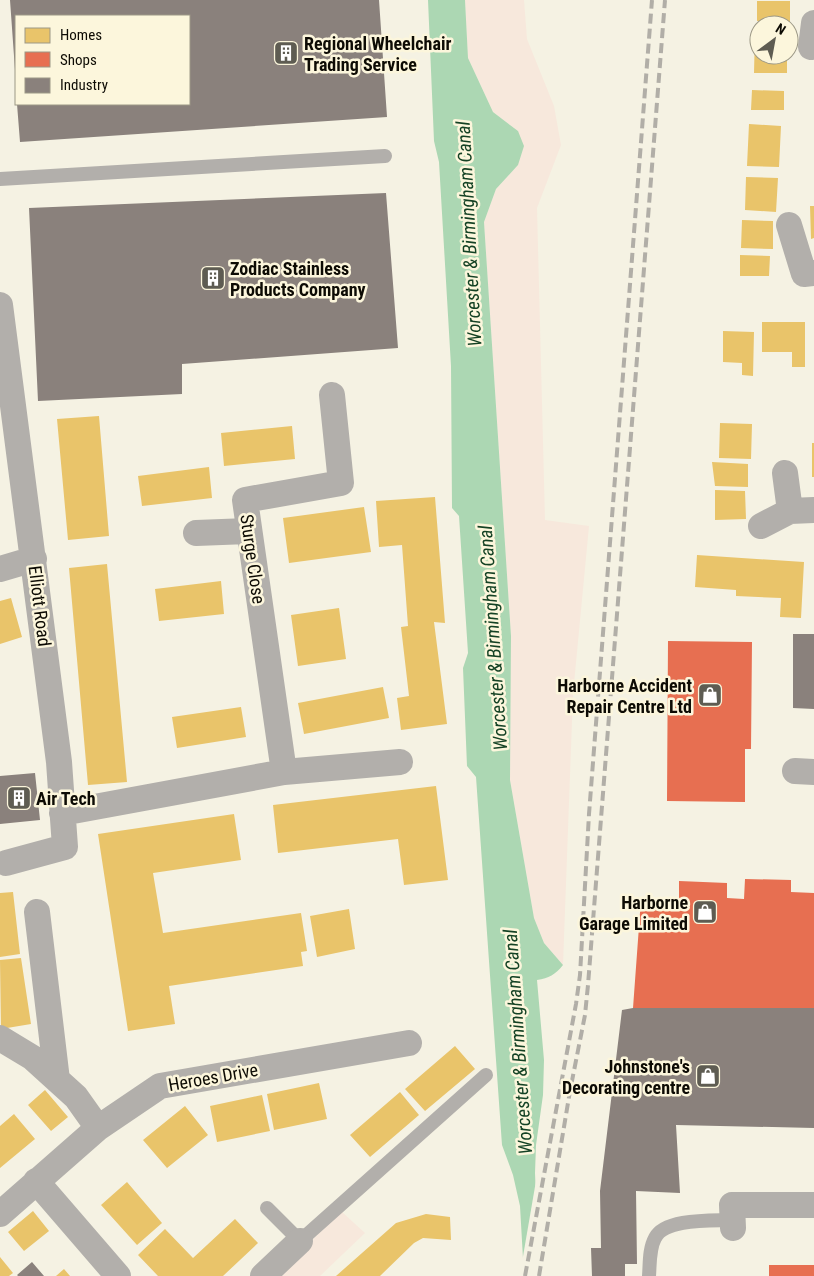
<svg xmlns="http://www.w3.org/2000/svg" width="814" height="1276" font-family="'Roboto Condensed',sans-serif">
<rect width="100%" height="100%" fill="#f5f2e3"/>
<path fill="#f7e8dc" d="M 465,0 L 524,0 L 527,39 L 554,106 L 561,145 L 537,208 L 545,520 L 589,526 L 573,694 L 563,965 L 544,943 L 534,918 L 510,780 L 511,636 L 484,222 L 496,189 L 518,165 L 518,131 L 493,112 L 468,58 Z
M 342,1212 L 365,1233 L 320,1276 L 273,1276 Z"/>
<path fill="#acd7b3" d="M 428,0 L 465,0 L 468,58 L 493,112 L 518,131 L 524,146 L 518,165 L 496,189 L 484,222 L 511,636 L 510,780 L 534,918 L 544,943 L 563,965 C 555,975 549,978 537,980 L 544,1060 L 543,1095 L 536,1145 L 535,1173 L 539,1276 L 524,1276 L 520,1206 L 513,1175 L 502,1145 L 476,777 L 467,766 L 463,668 L 468,653 L 459,516 L 452,508 L 451,366 L 439,162 L 434,141 Z"/>
<path fill="#f5f2e3" d="M 537,1175 L 541,1276 L 521,1276 L 521,1268 Z"/>
<path fill="#e9c46a" d="M 757,1 L 790,1 L 790,22 L 757,21 Z
M 755,32 L 759,32 L 759,55 L 787,55 L 787,73 L 754,73 Z
M 752,90 L 784,91 L 784,110 L 751,110 Z
M 749,124 L 781,126 L 779,167 L 747,166 Z
M 746,177 L 778,178 L 776,212 L 745,210 Z
M 810,206 L 814,206 L 814,238 L 811,239 Z
M 742,220 L 773,221 L 773,249 L 741,248 Z
M 740,255 L 770,256 L 769,276 L 740,276 Z
M 762,322 L 805,322 L 805,367 L 792,367 L 792,352 L 762,352 Z
M 723,331 L 754,332 L 753,376 L 742,375 L 742,363 L 723,362 Z
M 99,416 L 109,536 L 68,540 L 57,419 Z
M 720,423 L 752,424 L 751,459 L 719,458 Z
M 292,426 L 295,459 L 224,466 L 221,433 Z
M 812,443 L 814,443 L 814,477 L 812,477 Z
M 712,462 L 748,464 L 748,487 L 715,486 Z
M 209,467 L 212,498 L 142,506 L 138,476 Z
M 715,490 L 745,491 L 746,519 L 715,520 Z
M 435,497 L 445,623 L 434,622 L 447,724 L 401,730 L 397,698 L 409,696 L 401,627 L 408,626 L 402,545 L 379,547 L 376,501 Z
M 364,507 L 371,552 L 289,563 L 283,518 Z
M 697,555 L 804,562 L 801,618 L 780,617 L 781,598 L 736,596 L 736,590 L 695,587 Z
M 107,564 L 127,782 L 88,785 L 69,568 Z
M 221,581 L 224,614 L 159,621 L 155,589 Z
M 11,598 L 22,637 L 0,644 L 0,601 Z
M 339,608 L 346,659 L 298,666 L 291,615 Z
M 383,687 L 389,718 L 304,734 L 298,703 Z
M 241,707 L 246,737 L 177,748 L 172,717 Z
M 436,786 L 448,880 L 404,885 L 398,839 L 278,853 L 273,805 Z
M 234,814 L 241,860 L 153,873 L 163,933 L 301,913 L 307,951 L 301,952 L 303,966 L 169,986 L 175,1024 L 128,1031 L 98,834 Z
M 13,892 L 20,954 L 0,957 L 0,893 Z
M 349,909 L 355,949 L 317,957 L 310,916 Z
M 21,958 L 31,1024 L 1,1029 L 0,960 Z
M 455,1046 L 475,1069 L 425,1111 L 405,1089 Z
M 319,1083 L 327,1119 L 274,1130 L 267,1094 Z
M 45,1090 L 68,1117 L 51,1131 L 28,1105 Z
M 400,1092 L 419,1115 L 370,1157 L 350,1135 Z
M 262,1095 L 270,1131 L 217,1142 L 210,1106 Z
M 185,1106 L 208,1135 L 167,1168 L 143,1140 Z
M 14,1114 L 35,1139 L 0,1168 L 0,1126 Z
M 127,1182 L 162,1223 L 137,1245 L 101,1205 Z
M 33,1211 L 49,1231 L 24,1251 L 8,1232 Z
M 426,1214 L 450,1217 L 451,1240 L 423,1238 L 414,1243 L 380,1276 L 336,1276 L 396,1223 Z
M 235,1219 L 258,1243 L 223,1276 L 158,1276 L 138,1255 L 165,1229 L 193,1258 Z
M 0,1257 L 13,1273 L 9,1276 L 0,1276 Z
M 64,1269 L 70,1276 L 56,1276 Z"/>
<path fill="#e76f51" d="M 668,641 L 752,642 L 751,749 L 745,749 L 745,802 L 667,801 Z
M 745,879 L 791,880 L 791,892 L 814,893 L 814,1008 L 633,1008 L 641,899 L 679,898 L 679,881 L 727,883 L 727,898 L 744,899 Z
M 769,1265 L 814,1265 L 814,1276 L 769,1276 Z"/>
<path fill="#8a817c" d="M 10,0 L 379,0 L 387,117 L 20,142 L 17,104 L 189,104 L 189,16 L 16,16 L 16,70 L 15,70 Z
M 386,193 L 398,348 L 182,364 L 182,394 L 38,401 L 29,208 Z
M 793,634 L 814,634 L 814,709 L 793,708 Z
M 35,773 L 40,820 L 0,824 L 0,776 Z
M 633,1008 L 814,1008 L 814,1128 L 676,1125 L 680,1193 L 636,1191 L 637,1264 L 625,1264 L 625,1276 L 592,1276 L 591,1248 L 601,1248 L 600,1191 L 622,1010 Z
M 32,1262 L 44,1276 L 18,1276 L 17,1275 Z"/>
<g fill="none" stroke-linecap="round" stroke-linejoin="round">
<path stroke="#b2afab" stroke-width="14" d="M 0,179 L 385,156
M 267,1208 L 300,1241 L 486,1075
M 649,1276 C 650,1263 649,1249 655,1238 C 665,1218 713,1221 732,1220"/>
<path stroke="#b2afab" stroke-width="26" d="M 811,47 L 814,23
M 789,225 L 804,274 L 814,273
M 0,305 L 59,762 L 65,847 L 6,863
M 785,473 L 790,511
M 761,526 L 790,511 L 814,510
M 196,533 L 248,531
M 0,569 L 34,559
M 795,771 L 814,772
M 284,772 L 245,500 L 341,483 L 332,395
M 62,813 L 284,772 L 400,762
M 37,912 L 57,1080
M 0,1038 L 33,1058 L 76,1097 L 98,1128
M 36,1181 L 118,1276
M 0,1214 L 98,1128 L 160,1086 L 409,1043
M 733,1228 L 732,1205 L 814,1205
M 263,1276 L 300,1241"/>
<path stroke="#b1aea7" stroke-width="4" stroke-dasharray="10 5" stroke-linecap="butt" d="M 525,1276 L 576,1004 L 580,975 L 589,814 L 652,0
M 539,1276 L 570,1091 L 585,1015 L 588,985 L 665,0"/>
</g>
<defs>
<symbol id="building-square" viewBox="-11 -11 22 22"><rect x="-9" y="-9" width="18" height="18" rx="4" fill="#5e5c52" stroke="#fcf6dc"/><path d="M-4-6H4V6H1V3H-1V6H-4ZM-2.5-4.3h1.7v1.8h-1.7ZM.8-4.3h1.7v1.8H.8ZM-2.5-1h1.7V.8h-1.7ZM.8-1h1.7V.8H.8Z" fill="#fff"/></symbol>
<symbol id="shop-square" viewBox="-11 -11 22 22"><rect x="-9" y="-9" width="18" height="18" rx="4" fill="#5e5c52" stroke="#fcf6dc"/><path d="M-5-2.5h2.3a2.7 3.5 0 0 1 5.4 0H5L5.5 6h-11ZM-1.5-2.5h3a1.5 2.3 0 0 0-3 0Z" fill="#fff"/></symbol>
</defs>
<g fill-rule="evenodd">
<use href="#building-square" x="272" y="39" width="28" height="28"/>
<use href="#building-square" x="199" y="264" width="28" height="28"/>
<use href="#shop-square" x="696" y="681" width="28" height="28"/>
<use href="#building-square" x="5" y="784" width="28" height="28"/>
<use href="#shop-square" x="691" y="898" width="28" height="28"/>
<use href="#shop-square" x="694" y="1062" width="28" height="28"/>
</g>
<g text-anchor="middle" dominant-baseline="central" stroke-width="5" stroke-linejoin="round" paint-order="stroke">
<g font-size="18" font-weight="bold" fill="#0d0b04" stroke="#fcf6dc" text-anchor="start">
<text x="304" y="43">Regional Wheelchair<tspan x="304" dy="21">Trading Service</tspan></text>
<text x="230" y="268">Zodiac Stainless<tspan x="230" dy="21">Products Company</tspan></text>
<text x="692" y="685" text-anchor="end">Harborne Accident<tspan x="692" dy="21">Repair Centre Ltd</tspan></text>
<text x="36" y="798">Air Tech</text>
<text x="688" y="902" text-anchor="end">Harborne<tspan x="688" dy="21">Garage Limited</tspan></text>
<text x="690" y="1066" text-anchor="end">Johnstone's<tspan x="690" dy="21">Decorating centre</tspan></text>
</g>
<g font-size="18" fill="#0d0b04" stroke="#fcf6dc">
<text transform="translate(253 559) rotate(82)">Sturge Close</text>
<text transform="translate(40 606) rotate(83)">Elliott Road</text>
<text transform="translate(213 1077) rotate(-10)">Heroes Drive</text>
</g>
<g font-size="19" font-style="italic" fill="#144224" stroke="#fcf6dc">
<text transform="translate(469 234) rotate(-93)">Worcester &amp; Birmingham Canal</text>
<text transform="translate(493 638) rotate(-94)">Worcester &amp; Birmingham Canal</text>
<text transform="translate(518 1042) rotate(-94)">Worcester &amp; Birmingham Canal</text>
</g>
</g>
<rect x="15" y="15" width="175" height="90" fill="#fcf6dc" stroke="#9c9886"/>
<rect x="25" y="28" width="25" height="15" fill="#e9c46a" stroke="#9c9886"/>
<text x="60" y="40" font-size="15" fill="#0d0b04">Homes</text>
<rect x="25" y="52" width="25" height="15" fill="#e76f51" stroke="#9c9886"/>
<text x="60" y="65" font-size="15" fill="#0d0b04">Shops</text>
<rect x="25" y="78" width="25" height="15" fill="#8a817c" stroke="#9c9886"/>
<text x="60" y="90" font-size="15" fill="#0d0b04">Industry</text>
<g transform="translate(774 40) rotate(32)"><circle r="24" fill="#fcf6dc" stroke="#9c9886"/>
<path d="M0-4L9 19L0 12L-9 19Z" fill="#5e5c52"/>
<text y="-8" font-size="14" font-weight="bold" text-anchor="middle" fill="#0d0b04">N</text>
</g>
</svg>
